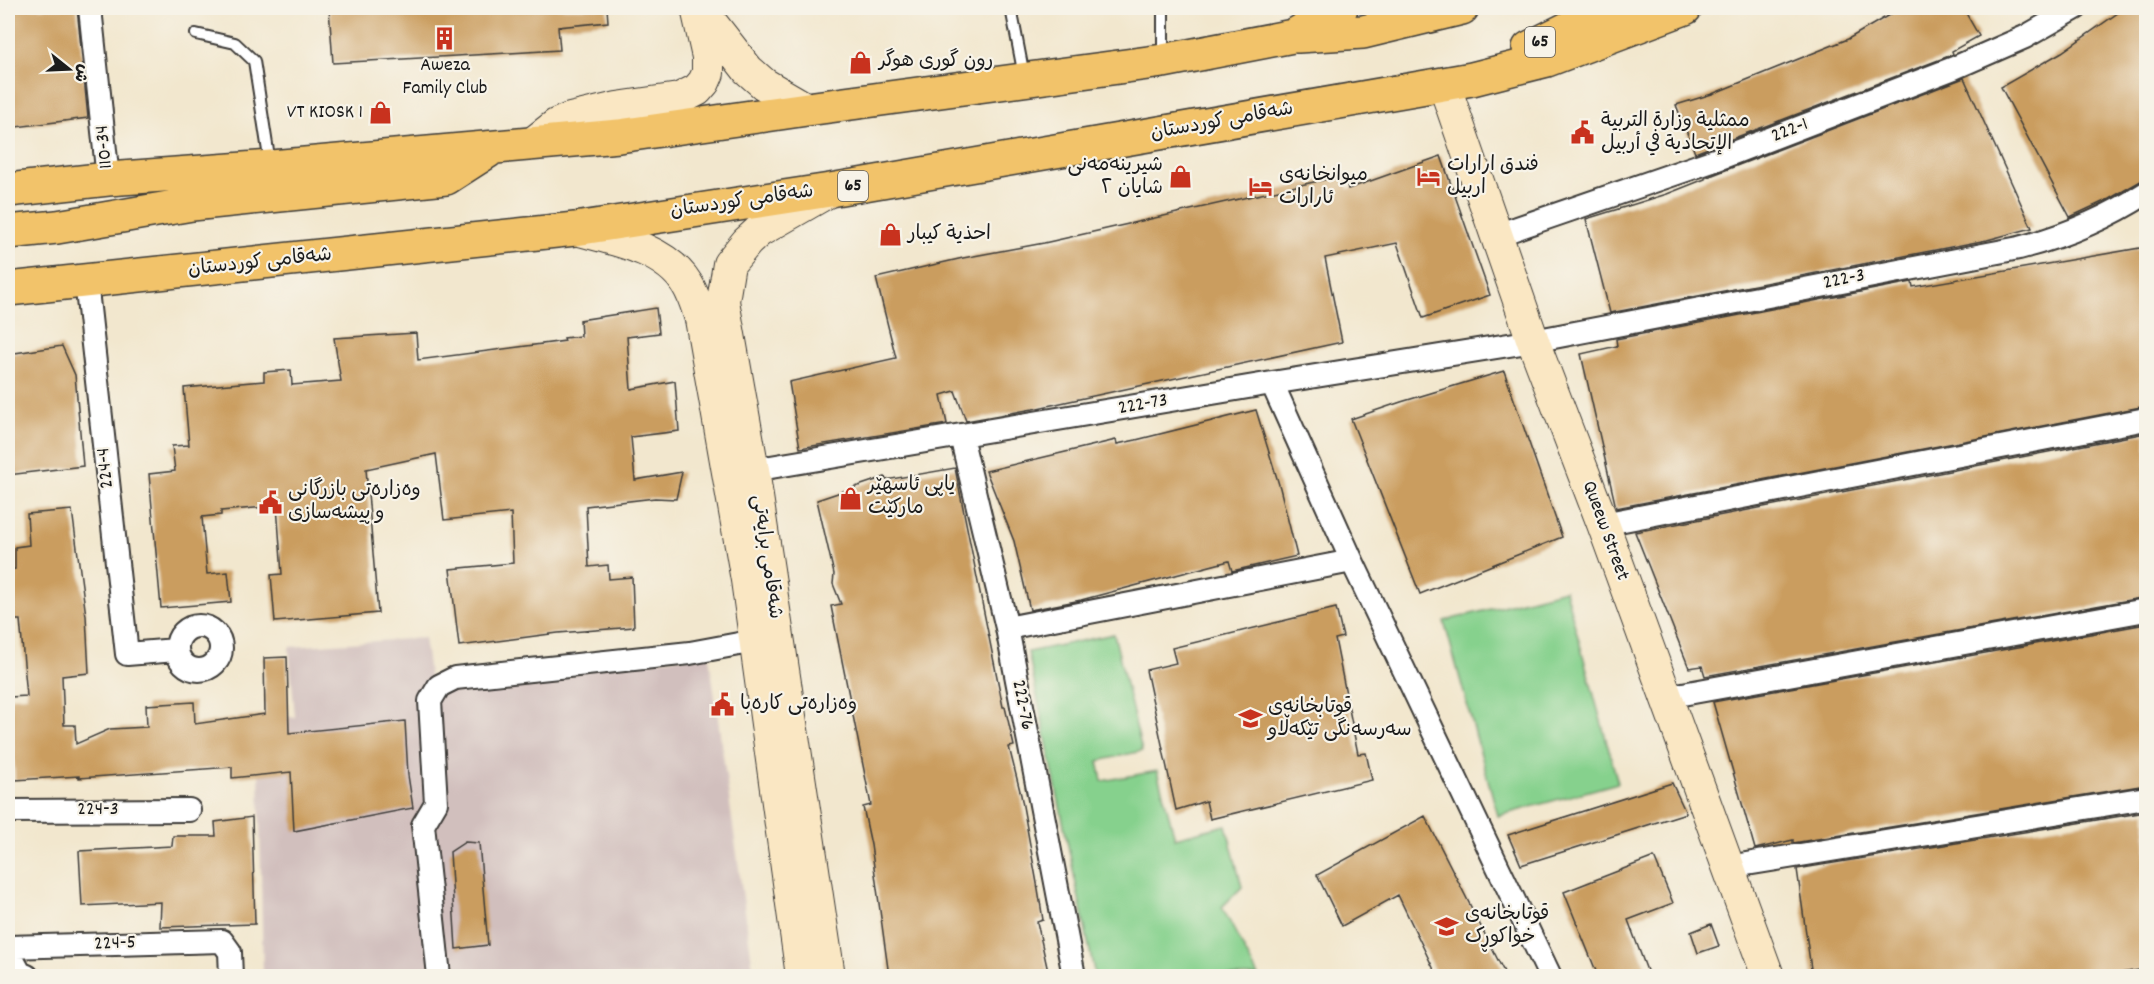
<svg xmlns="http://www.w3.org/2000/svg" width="2154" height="984" font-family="Dekko,'Playpen Sans Arabic',sans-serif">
<rect width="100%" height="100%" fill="#f7f3e8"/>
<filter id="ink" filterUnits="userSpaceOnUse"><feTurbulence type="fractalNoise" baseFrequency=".0167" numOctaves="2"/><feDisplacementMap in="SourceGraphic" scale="12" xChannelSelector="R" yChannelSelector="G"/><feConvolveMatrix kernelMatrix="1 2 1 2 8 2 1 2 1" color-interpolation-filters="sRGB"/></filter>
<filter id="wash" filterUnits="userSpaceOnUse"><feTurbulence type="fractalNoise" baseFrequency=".008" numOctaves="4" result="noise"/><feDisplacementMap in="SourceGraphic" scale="24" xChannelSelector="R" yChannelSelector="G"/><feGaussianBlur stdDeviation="1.35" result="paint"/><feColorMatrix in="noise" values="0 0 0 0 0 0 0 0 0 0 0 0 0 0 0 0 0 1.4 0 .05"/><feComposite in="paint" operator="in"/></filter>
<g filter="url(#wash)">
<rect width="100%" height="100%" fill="#f2e7ce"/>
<path fill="#d1bfbd" d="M 424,638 L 430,681 L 709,655 L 754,976 L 263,976 L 258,718 L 295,717 L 289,647 Z"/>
<path fill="#86d18d" stroke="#517654" stroke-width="1.5" d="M 1565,590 L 1618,783 L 1498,816 L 1444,621 Z
M 1114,634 L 1142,751 L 1098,761 L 1102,781 L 1157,771 L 1175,838 L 1226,825 L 1242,887 L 1222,907 L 1258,976 L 1095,976 L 1028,652 Z"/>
<g id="blocks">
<path fill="#ca9d5e" d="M 8,8 L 77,8 L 88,118 L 8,128 Z
M 329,8 L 607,8 L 608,22 L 558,27 L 560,50 L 333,63 Z
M 1901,8 L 1963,8 L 1979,36 L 1952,51 L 1953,54 L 1949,56 L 1695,153 L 1676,105 L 1712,94 L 1848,39 Z
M 2125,8 L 2146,8 L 2146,178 L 2109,199 L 2070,217 L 2001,87 L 2062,52 Z
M 1964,78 L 2032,228 L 1987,240 L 1610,313 L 1586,219 L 1667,194 L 1705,179 L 1705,178 Z
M 1441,156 L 1490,295 L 1423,318 L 1397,243 L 1325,258 L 1342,342 L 1033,409 L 966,421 L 955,391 L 941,395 L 947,424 L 800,448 L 789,382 L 896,358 L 876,278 L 963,258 L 1044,243 L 1345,175 L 1348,189 Z
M 2146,247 L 2146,406 L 1616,508 L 1581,354 L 1617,346 L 1616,339 L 1912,282 L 1913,287 Z
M 656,308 L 659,333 L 627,337 L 631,389 L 675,381 L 679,431 L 631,437 L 635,480 L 682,472 L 676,499 L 655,498 L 586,506 L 589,567 L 608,565 L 609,579 L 632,577 L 634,627 L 558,633 L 459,646 L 450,569 L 513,563 L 511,513 L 444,520 L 436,454 L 366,469 L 378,613 L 275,622 L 271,575 L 282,574 L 277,506 L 221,511 L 221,515 L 202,517 L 207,574 L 228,572 L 231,602 L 161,608 L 149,474 L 175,471 L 172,446 L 189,445 L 184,388 L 264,381 L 264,372 L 291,370 L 292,385 L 341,381 L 334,338 L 416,333 L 418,360 L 565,341 L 564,338 L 581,336 L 580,320 Z
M 62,346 L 75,375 L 83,466 L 8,475 L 8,354 Z
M 1504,371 L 1562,537 L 1420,594 L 1351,419 L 1401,402 Z
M 1256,410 L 1280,488 L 1297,556 L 1232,571 L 1229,561 L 1081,600 L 1030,610 L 1014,541 L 986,471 L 1116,440 L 1117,444 L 1136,440 Z
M 2146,433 L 2146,597 L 1705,676 L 1702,666 L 1689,668 L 1635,532 Z
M 955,468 L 1003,707 L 1005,707 L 1014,746 L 1009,747 L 1021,795 L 1038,889 L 1043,920 L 1037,922 L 1049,976 L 889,976 L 871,845 L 863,807 L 871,805 L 831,606 L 841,604 L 833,584 L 834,574 L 817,500 L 885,477 L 886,480 Z
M 72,510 L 86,616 L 89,673 L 62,676 L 64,725 L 75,725 L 76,744 L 110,729 L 147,727 L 146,705 L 194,702 L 195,724 L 265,714 L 264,658 L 287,657 L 289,733 L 405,721 L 408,775 L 413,808 L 294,831 L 291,772 L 232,778 L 232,767 L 79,778 L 79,776 L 15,780 L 10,697 L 27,696 L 20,620 L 11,620 L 8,570 L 15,569 L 15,547 L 29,545 L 27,514 Z
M 1336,608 L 1343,637 L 1335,639 L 1358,754 L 1366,753 L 1372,780 L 1210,819 L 1206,801 L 1176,810 L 1146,670 L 1176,663 L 1172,648 Z
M 2146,624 L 2146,785 L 1793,843 L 1793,840 L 1755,849 L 1713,702 Z
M 1672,783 L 1686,813 L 1521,865 L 1508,835 Z
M 2146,812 L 2146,969 L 2101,976 L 1812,976 L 1797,869 Z
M 1425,816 L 1506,976 L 1437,976 L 1398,895 L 1342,926 L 1317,875 Z
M 252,817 L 255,924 L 160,927 L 161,902 L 82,906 L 79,851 L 172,846 L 173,836 L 216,836 L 215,822 Z
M 465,842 L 479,843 L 488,945 L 456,949 L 450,852 Z
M 1654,857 L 1673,903 L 1628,920 L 1649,976 L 1598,976 L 1564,892 Z
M 1711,924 L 1719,946 L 1698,953 L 1691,932 Z"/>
</g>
</g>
<g filter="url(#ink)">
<use href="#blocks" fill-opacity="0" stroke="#3c3a37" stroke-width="1.5"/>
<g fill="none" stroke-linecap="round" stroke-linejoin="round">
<defs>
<path id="lane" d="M 1011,8 L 1024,76
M 1163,8 L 1163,58
M 196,34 L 235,43 L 254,61 L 270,164"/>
<path id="street" d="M 90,8 L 108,179
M 1497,235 L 1715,160 L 1954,68 L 2025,37 L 2076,8
M 86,281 L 127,654 L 176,650
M 1272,383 L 1352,561 L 1550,976
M 961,436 L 1007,628 L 1074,976
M 753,470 L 1272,383 L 1533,341 L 2019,248 C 2065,236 2106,219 2146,193
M 1603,524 L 2146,419
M177 648a22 22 0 1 1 44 0a22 22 0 1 1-44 0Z
M 1007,628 L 1352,561
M 1666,697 L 2146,610
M 8,811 L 189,810
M 1728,867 L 2146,798
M 8,947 L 222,941 L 230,952 L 231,976
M 8,951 L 20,973 L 27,976
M 439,976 L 423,825 L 436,803 L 430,701 L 439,686 L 455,678 L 690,653 L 755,641"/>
<path id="secondary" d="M 702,11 L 748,70 L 764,84 L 807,109
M 1444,84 L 1533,341 L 1603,524 L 1768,976
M 533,143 L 556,125 L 570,119 L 617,108 L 679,99 L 697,90 L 704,82 L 708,73 L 708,57 L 697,8
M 827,192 L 759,231 L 747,242 L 729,264 L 723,301 L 753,470 L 829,976
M 576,229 C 613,239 665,248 687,284 C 694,295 697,307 701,319 L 747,580 L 802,976"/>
<path id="highway" d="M 1298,36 L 1363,32 L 1462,8
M 1529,48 L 1609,8
M 8,190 L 108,179 L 271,167 L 619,136 L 807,109 L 1163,61 L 1293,36 L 1341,8
M 8,232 L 57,227 L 192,204 L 446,178 L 488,151
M 8,289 L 575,229 L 830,190 L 1472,79 L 1547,60 L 1685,8"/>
</defs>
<use href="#lane" stroke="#3c3a37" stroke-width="14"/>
<use href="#street" stroke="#3c3a37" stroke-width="26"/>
<use href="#secondary" stroke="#3c3a37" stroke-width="34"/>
<use href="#highway" stroke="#3c3a37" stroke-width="36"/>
<use href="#lane" stroke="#fff" stroke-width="10"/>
<use href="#street" stroke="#fff" stroke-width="22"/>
<use href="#secondary" stroke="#fae7c3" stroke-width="32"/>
<use href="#highway" stroke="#f2c36a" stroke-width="33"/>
</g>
</g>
<defs>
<symbol id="building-bare" viewBox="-9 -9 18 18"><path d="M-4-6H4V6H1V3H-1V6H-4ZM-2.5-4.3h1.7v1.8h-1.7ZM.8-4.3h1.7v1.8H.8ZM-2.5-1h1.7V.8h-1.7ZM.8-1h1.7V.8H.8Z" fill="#c8321e" stroke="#f7f3e8" stroke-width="2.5" paint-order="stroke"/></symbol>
<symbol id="shop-bare" viewBox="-9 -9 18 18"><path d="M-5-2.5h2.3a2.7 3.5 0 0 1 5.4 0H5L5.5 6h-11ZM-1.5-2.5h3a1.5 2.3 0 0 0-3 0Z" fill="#c8321e" stroke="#f7f3e8" stroke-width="2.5" paint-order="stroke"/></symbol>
<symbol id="civic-bare" viewBox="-9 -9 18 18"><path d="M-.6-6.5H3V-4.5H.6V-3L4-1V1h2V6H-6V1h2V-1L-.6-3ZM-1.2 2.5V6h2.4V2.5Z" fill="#c8321e" stroke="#f7f3e8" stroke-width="2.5" paint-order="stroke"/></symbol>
<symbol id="hotel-bare" viewBox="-9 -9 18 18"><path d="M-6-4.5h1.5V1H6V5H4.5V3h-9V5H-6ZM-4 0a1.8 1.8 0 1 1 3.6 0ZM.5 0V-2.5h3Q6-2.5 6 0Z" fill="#c8321e" stroke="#f7f3e8" stroke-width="2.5" paint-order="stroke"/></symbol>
<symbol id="school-bare" viewBox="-9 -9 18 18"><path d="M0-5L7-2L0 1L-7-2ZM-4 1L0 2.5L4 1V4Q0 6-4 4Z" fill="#c8321e" stroke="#f7f3e8" stroke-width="2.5" paint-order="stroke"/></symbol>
</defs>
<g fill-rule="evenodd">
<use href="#building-bare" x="428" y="22" width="33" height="33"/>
<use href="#shop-bare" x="844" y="46" width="33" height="33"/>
<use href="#shop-bare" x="364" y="96" width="33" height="33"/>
<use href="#civic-bare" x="1566" y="116" width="33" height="33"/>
<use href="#shop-bare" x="1164" y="160" width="33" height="33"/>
<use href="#hotel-bare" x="1412" y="160" width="33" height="33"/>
<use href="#hotel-bare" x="1244" y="170" width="33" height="33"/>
<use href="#shop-bare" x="874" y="218" width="33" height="33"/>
<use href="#shop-bare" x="834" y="482" width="33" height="33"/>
<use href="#civic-bare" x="254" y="486" width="33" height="33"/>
<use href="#civic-bare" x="706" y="688" width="33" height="33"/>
<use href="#school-bare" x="1234" y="702" width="33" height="33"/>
<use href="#school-bare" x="1430" y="910" width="33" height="33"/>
</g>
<g text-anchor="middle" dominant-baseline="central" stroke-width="4.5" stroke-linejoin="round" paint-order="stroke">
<g fill="#f7f3e8" stroke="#5e5c59" stroke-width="1.5">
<rect x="1525" y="27" width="30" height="30" rx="4.5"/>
<rect x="838" y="171" width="30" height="30" rx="4.5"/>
</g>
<g font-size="18" font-weight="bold" fill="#1c1c1c">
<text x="1540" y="42">65</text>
<text x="853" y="186">65</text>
</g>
<g font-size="20" fill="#1c1c1c" stroke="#f7f3e8" text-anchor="start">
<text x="879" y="62">رون گوری هوگر</text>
<text x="445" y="66" text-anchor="middle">Aweza<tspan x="445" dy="23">Family Club</tspan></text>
<text x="363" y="113" text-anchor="end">VT KIOSK 1</text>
<text x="1601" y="122">ممثلية وزارة التربية<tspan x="1601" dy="23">الإتحادية في أربيل</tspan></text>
<text x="1163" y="166" text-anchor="end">شیرینەمەنی<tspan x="1163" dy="23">شایان ٢</tspan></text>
<text x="1447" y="166">فندق ارارات<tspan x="1447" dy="23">اربيل</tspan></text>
<text x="1279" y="176">میوانخانەی<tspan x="1279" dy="23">ئارارات</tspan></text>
<text x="908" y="235">احذية كيبار</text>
<text x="868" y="486">ياپی ئاسهێر<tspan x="868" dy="23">مارکێت</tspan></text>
<text x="288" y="491">وەزارەتی بازرگانی<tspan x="288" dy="23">و پیشەسازی</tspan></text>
<text x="740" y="705">وەزارەتی کارەبا</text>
<text x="1268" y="708">قوتابخانەی<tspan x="1268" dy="23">سەرسەنگی تێکەڵاو</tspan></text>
<text x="1465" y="915">قوتابخانەی<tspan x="1465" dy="23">خواکوڕک</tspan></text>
</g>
<g font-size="20" fill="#1c1c1c" stroke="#f7f3e8">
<text transform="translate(1222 122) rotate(-10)">شەقامی کوردستان</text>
<text transform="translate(1790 131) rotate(-21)">222-1</text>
<text transform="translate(105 147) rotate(-96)">110-34</text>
<text transform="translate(742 202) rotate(-8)">شەقامی کوردستان</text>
<text transform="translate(260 263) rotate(-6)">شەقامی کوردستان</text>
<text transform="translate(1844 280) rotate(-11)">222-3</text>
<text transform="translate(1143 405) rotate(-10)">222-73</text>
<text transform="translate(106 468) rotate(-96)">224-4</text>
<text transform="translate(1605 531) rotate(70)">Queew Street</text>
<text transform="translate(766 557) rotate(82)">شەقامی برایەتی</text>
<text transform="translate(1022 705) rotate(79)">222-76</text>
<text x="98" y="810">224-3</text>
<text transform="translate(115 944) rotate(-2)">224-5</text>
</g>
</g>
<rect width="2154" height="984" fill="none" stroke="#f7f3e8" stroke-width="30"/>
<g transform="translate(69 69) rotate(108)" stroke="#f7f3e8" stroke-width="4.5" paint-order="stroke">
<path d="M0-4.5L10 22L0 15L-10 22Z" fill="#1c1c1c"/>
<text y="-9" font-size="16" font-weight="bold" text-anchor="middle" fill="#1c1c1c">ش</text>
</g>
</svg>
